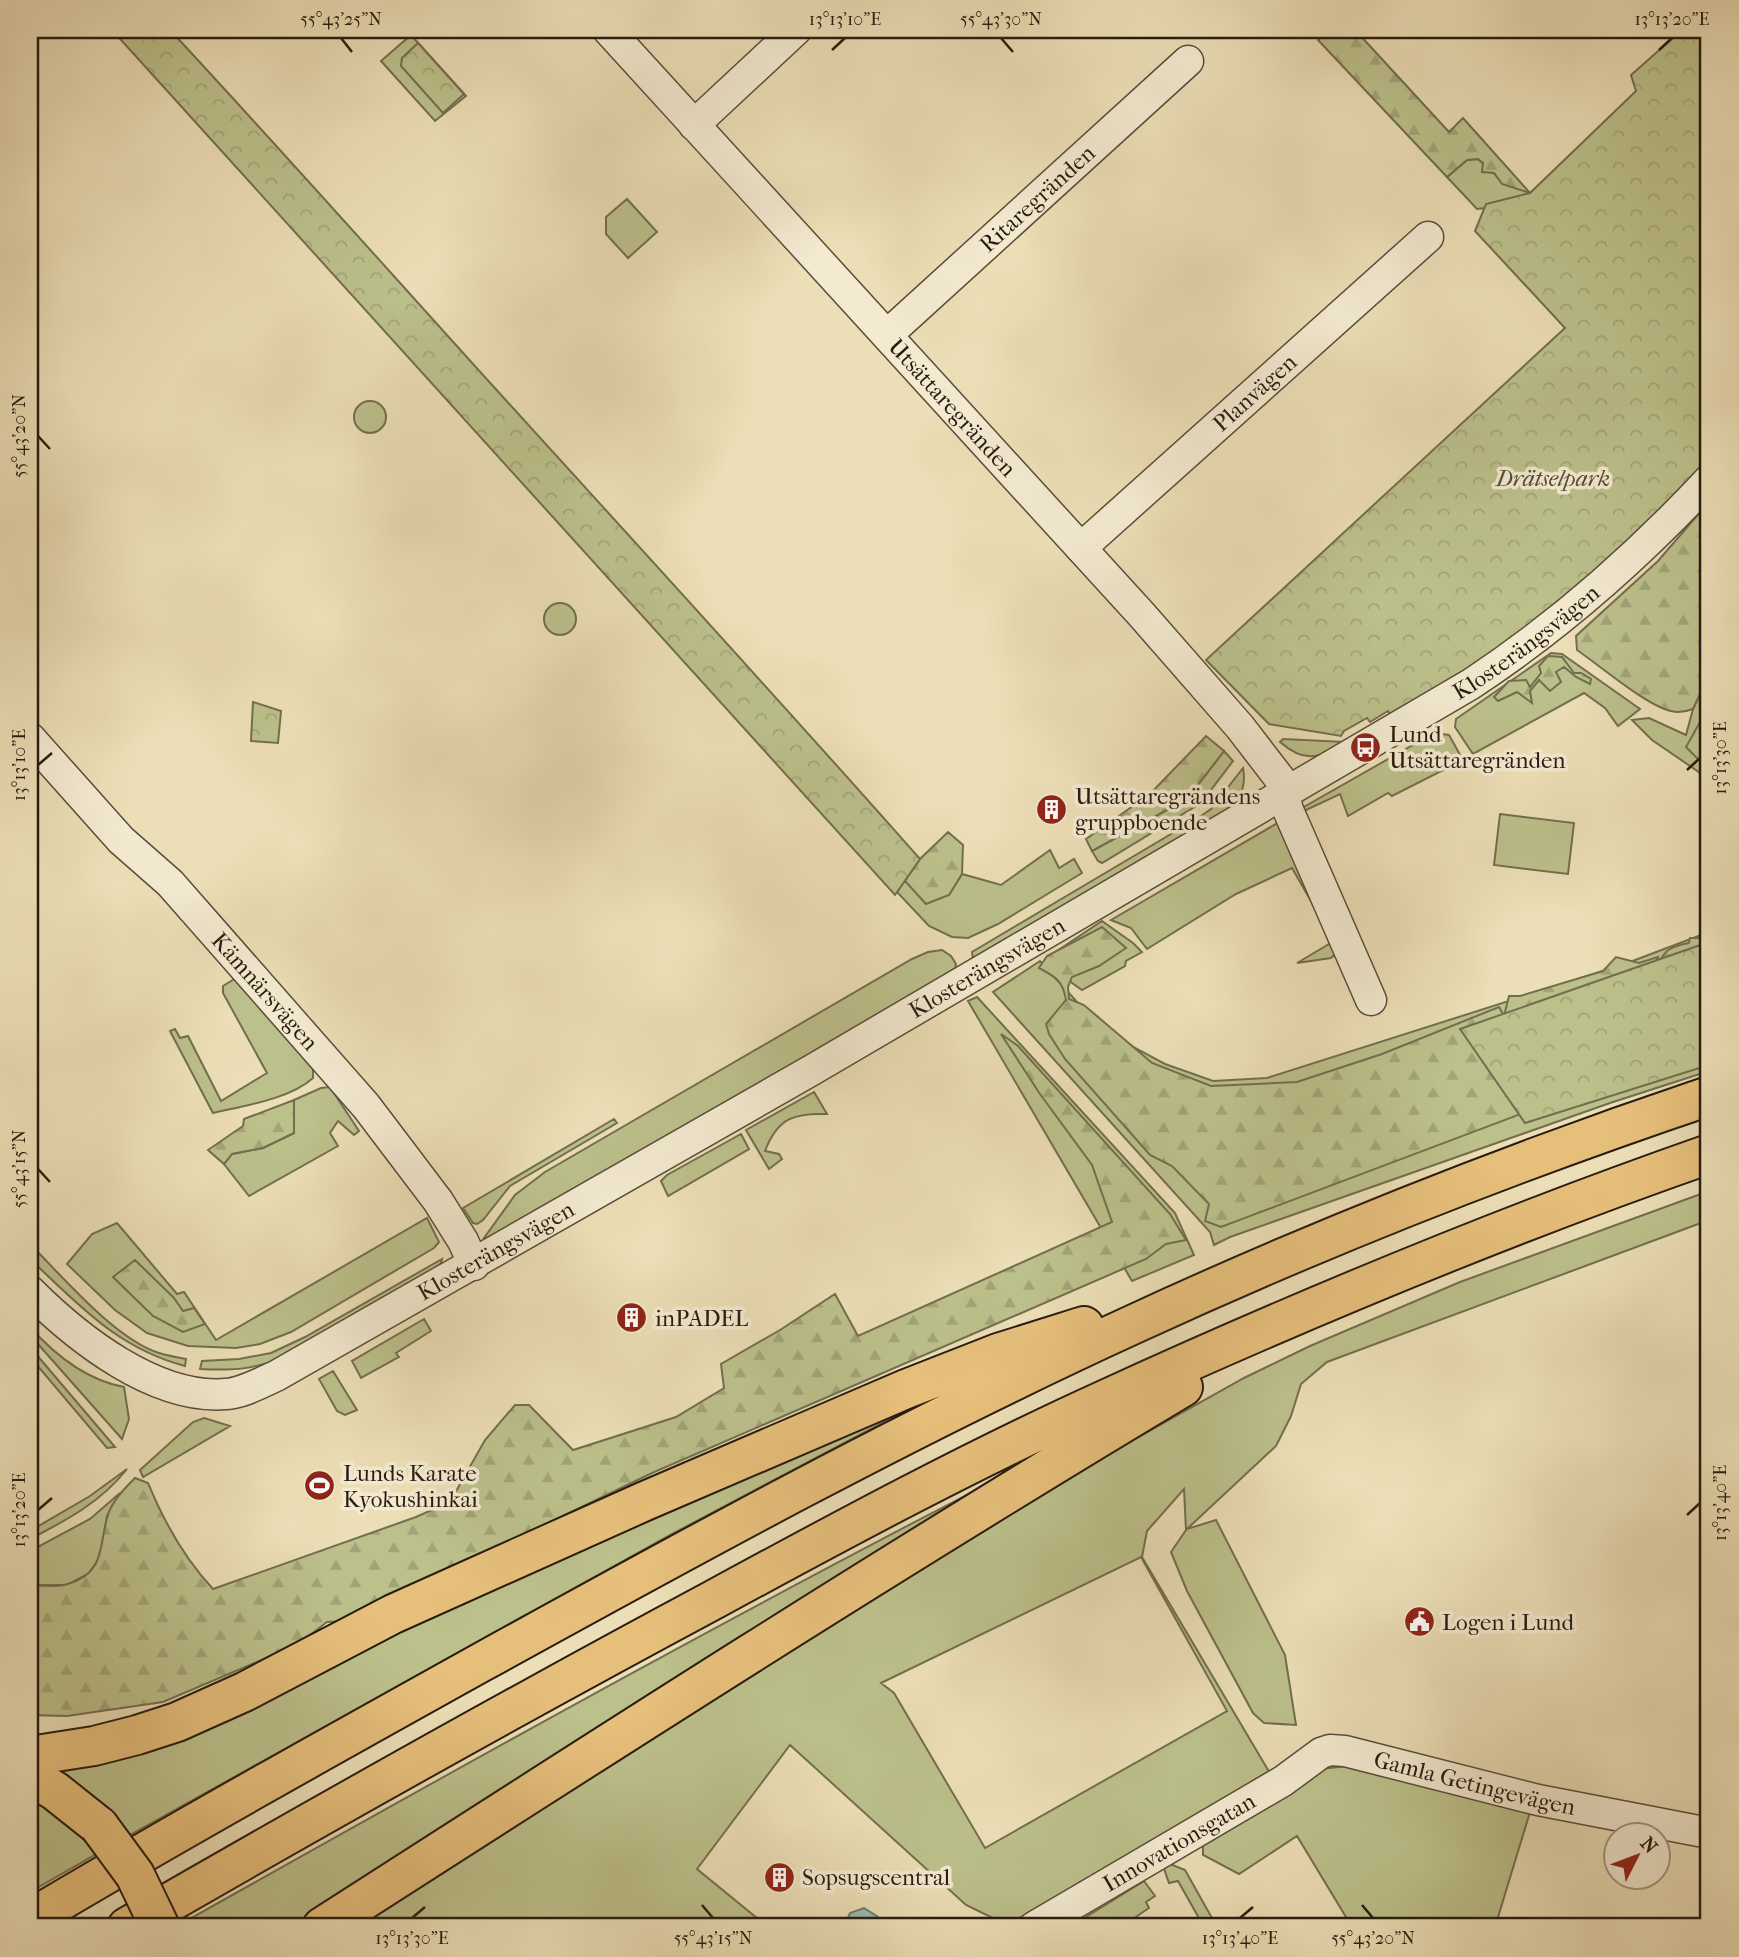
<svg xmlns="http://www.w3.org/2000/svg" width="1739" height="1957" font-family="'IM FELL French Canon',serif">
<defs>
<pattern id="forest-firs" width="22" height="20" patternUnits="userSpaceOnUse" patternTransform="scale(1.75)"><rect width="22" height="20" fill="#bcc08b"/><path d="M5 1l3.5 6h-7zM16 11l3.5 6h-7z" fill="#a2a477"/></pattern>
<pattern id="park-crowns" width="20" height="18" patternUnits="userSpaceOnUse" patternTransform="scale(1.75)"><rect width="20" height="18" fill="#bcc08b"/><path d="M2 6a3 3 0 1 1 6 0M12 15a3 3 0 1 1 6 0" fill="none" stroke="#a2a477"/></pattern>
</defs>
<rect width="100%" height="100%" fill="#ecdeb6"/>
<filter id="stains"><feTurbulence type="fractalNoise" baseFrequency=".00286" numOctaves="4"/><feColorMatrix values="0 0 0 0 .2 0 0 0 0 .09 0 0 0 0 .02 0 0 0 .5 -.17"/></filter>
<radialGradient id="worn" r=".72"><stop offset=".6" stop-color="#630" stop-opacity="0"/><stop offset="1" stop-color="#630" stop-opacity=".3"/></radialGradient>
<path fill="#bcc08b" stroke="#726e4e" stroke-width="2" fill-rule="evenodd" d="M 411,35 L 466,96 L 435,121 L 381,61 Z
M 1478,159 L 1498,177 L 1530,193 L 1541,187 L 1538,202 L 1477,209 L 1447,177 L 1467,160 Z
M 627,199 L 657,232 L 628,258 L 606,234 L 606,217 Z
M354 417a16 16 0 1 1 32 0a16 16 0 1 1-32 0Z
M544 619a16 16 0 1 1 32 0a16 16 0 1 1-32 0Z
M 1551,653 L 1562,654 L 1640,709 L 1618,726 L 1605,708 L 1584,693 L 1473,754 L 1455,727 L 1456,719 Z
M 1709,675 L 1709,779 L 1652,740 L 1632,720 L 1649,718 L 1686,735 L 1693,709 Z
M 1434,733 L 1449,735 L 1463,760 L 1392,796 L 1388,793 L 1348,816 L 1340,794 L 1304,811 L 1302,808 Z
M 1283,739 L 1346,742 C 1319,758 1305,764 1280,742 Z
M 1224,751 L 1233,761 L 1201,803 L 1102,863 L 1098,861 L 1092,851 L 1187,799 Z
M 1243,768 C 1248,794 1234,805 1216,819 L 973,959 L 972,952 L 977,949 L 1198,818 L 1211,809 Z
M 1500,814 L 1574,823 L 1568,874 L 1494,865 Z
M 1281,821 L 1341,949 L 1331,958 L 1297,963 L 1334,941 L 1292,868 L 1236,894 L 1147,949 L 1131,928 L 1111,920 Z
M 1050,850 L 1059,868 L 1074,859 L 1082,873 L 998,924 L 968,938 L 952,937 L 929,926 L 897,892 L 920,859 L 905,881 L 949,895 L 962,874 L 1001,885 Z
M 1102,921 L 1133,943 L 1142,952 L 1126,961 L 1125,966 L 1082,990 L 1051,968 L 1048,957 Z
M 1709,932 L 1709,1071 L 1610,1103 L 1230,1237 L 1214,1245 L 1210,1232 L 993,992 L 1040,961 L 1087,1013 L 1135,1048 L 1165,1064 L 1213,1081 L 1267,1078 L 1622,965 Z
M 942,950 L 951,956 L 956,964 L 955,969 L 491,1239 L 484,1238 L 515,1195 L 545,1172 L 912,959 L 928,952 Z
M 236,978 L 313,1068 L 313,1078 C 290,1099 243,1106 213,1113 L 170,1031 L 175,1029 L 180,1038 L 188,1036 L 221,1101 L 267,1073 L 223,993 L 223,986 Z
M 977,997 L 1175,1213 L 1194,1255 L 1132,1281 L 968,1001 Z
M 330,1087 L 359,1131 L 354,1135 L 338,1121 L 330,1133 L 338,1146 L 249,1196 L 224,1164 L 232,1154 L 263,1148 L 294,1133 L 294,1100 L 321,1088 Z
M 814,1092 L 827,1114 C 795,1113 778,1117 765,1151 L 779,1154 L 782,1159 L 769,1169 L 746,1130 Z
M 614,1119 L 617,1123 L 510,1186 L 483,1220 L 477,1224 L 473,1223 L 463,1208 Z
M 741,1134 L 749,1149 L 668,1196 L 661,1181 L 667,1175 Z
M 1709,1191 L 1709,1220 L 1327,1362 L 1301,1384 L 1291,1416 L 1276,1446 L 1187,1529 L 1216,1520 L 1285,1655 L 1296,1725 L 1264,1723 L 1253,1713 L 1187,1591 L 1171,1552 L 1186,1530 L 1184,1489 L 1147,1531 L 1142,1557 L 1271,1775 L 1007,1925 L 966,1905 L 790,1745 L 697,1869 L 768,1927 L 346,1927 L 1008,1510 L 1244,1378 L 1310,1346 L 1460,1282 ZM 1141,1557 L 1227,1711 L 985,1848 L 894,1693 L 881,1683 Z
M 427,1218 L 439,1242 L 434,1248 L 291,1332 L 260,1344 L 236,1348 L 188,1346 L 147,1333 L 115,1310 L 67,1264 L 92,1234 L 117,1223 L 177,1294 L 184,1292 L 216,1340 Z
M 30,1244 C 63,1277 115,1339 159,1353 C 168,1356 177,1357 186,1359 L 185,1366 C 117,1348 79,1305 30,1259 Z
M 442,1259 L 439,1269 L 288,1356 C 254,1369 236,1371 200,1369 L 202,1361 L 239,1359 L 271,1353 L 305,1337 Z
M 424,1319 L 431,1331 L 396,1353 L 399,1357 L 361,1378 L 352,1361 Z
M 30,1327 C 55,1355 86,1380 124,1387 L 129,1419 L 122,1439 L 30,1335 Z
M 30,1347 L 115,1447 L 107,1448 L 30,1357 Z
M 333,1371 L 357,1410 L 345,1415 L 337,1411 L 319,1379 Z
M 973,1375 L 672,1534 L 128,1836 L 49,1768 L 457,1602 Z
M 204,1418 L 230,1426 L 143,1477 L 140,1470 L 193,1422 Z
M 1072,1441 L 292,1927 L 179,1927 L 179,1925 C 474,1759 770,1594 1072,1441 Z
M 127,1469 C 101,1502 67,1520 30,1539 L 30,1531 L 90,1496 Z
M 120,1493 L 107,1516 L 101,1556 L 88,1574 L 67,1585 L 30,1585 L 30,1551 L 90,1519 Z
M 1349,1766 L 1530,1812 L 1495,1927 L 1352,1927 L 1297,1836 L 1239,1874 L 1203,1855 L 1203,1841 L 1319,1769 Z
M 30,1796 L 73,1826 L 98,1853 L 30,1892 Z
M 1170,1864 L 1185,1870 L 1217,1927 L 1204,1927 L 1178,1881 L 1169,1883 L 1163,1866 Z
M 1144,1881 L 1155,1896 L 1146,1902 L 1149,1908 L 1121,1927 L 1081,1927 L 1078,1922 Z"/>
<path fill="url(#forest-firs)" stroke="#726e4e" stroke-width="2" d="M 1329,30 L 1358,30 L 1357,32 L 1449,132 L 1463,118 L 1530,193 L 1502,184 L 1494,173 L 1482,172 L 1483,163 L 1478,159 L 1467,160 L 1447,177 L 1318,40 Z
M 1709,502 L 1709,675 L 1693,709 C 1685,712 1679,713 1671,711 C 1647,706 1599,665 1577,650 L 1576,636 L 1658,561 Z
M 1548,656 L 1562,657 L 1574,673 L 1581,673 L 1591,679 L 1590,684 L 1576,677 L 1564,667 L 1556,672 L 1561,682 L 1550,691 L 1539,680 L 1530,691 L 1532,703 L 1517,692 L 1498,701 L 1494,697 L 1509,681 L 1526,680 L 1530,687 L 1541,673 L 1539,666 Z
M 1206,736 L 1224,751 L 1187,799 L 1092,851 L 1086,839 L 1150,794 Z
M 948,832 L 963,845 L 962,874 L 949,895 L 926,904 L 905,881 L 920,859 Z
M 1102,927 L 1126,948 L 1099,966 L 1072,977 L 1068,987 L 1069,999 L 1084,1005 L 1152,1063 L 1211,1086 L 1297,1082 L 1382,1054 L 1499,1007 L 1504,1016 L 1509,996 L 1520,996 L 1603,971 L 1616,957 L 1639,963 L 1658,957 L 1651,977 L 1534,1109 L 1221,1227 L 1205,1221 L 1209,1204 L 1172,1166 L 1150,1155 L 1065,1059 L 1049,1034 L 1046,1024 L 1066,1000 C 1063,981 1056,977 1039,968 L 1047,956 Z
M 1690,938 L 1709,938 L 1709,956 L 1655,973 C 1662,952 1667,947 1689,943 Z
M 1001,1034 L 1018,1046 L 1170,1214 L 1186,1240 L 1166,1244 L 1146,1259 L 652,1473 L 345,1621 L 327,1622 L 297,1645 L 163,1702 L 67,1716 L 30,1715 L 30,1585 C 41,1585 57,1588 68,1584 C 105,1573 99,1547 107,1518 C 111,1502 124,1489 135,1478 L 148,1483 C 164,1522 185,1559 213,1589 L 416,1517 L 450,1502 L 485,1440 L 515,1405 L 529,1405 L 573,1450 L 676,1417 L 724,1388 L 721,1364 L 780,1330 L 835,1294 L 858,1336 L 1112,1222 L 1092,1165 L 1040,1094 Z
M 294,1100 L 294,1133 L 263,1148 L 232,1154 L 224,1164 L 208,1150 L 243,1126 L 244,1119 Z
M 135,1260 L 174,1298 L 183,1311 L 194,1308 L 205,1324 L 183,1332 L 153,1316 L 113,1277 Z"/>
<path fill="url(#park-crowns)" stroke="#726e4e" stroke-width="2" d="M 112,30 L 170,30 C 276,144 379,260 483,375 C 629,536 776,696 920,859 L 895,895 Z
M 1682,30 L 1709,30 L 1709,459 L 1626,549 L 1500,649 L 1392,717 L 1388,711 L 1370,722 L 1367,718 L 1344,731 L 1341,736 L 1269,724 L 1206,660 L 1565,328 L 1475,231 L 1486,204 L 1530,193 L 1636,91 L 1631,75 Z
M 418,43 L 464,94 L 443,113 L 401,66 L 402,58 Z
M 253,702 L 281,711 L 278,743 L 251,741 Z
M 1709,706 L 1709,770 L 1686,747 Z
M 1709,942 L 1709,1065 L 1525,1123 L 1460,1029 Z"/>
<path fill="#99bcb1" stroke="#6c7c71" stroke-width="2" d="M 864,1908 L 878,1917 L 881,1927 L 844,1927 L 850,1913 Z"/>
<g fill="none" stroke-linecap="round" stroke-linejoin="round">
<defs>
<g id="minor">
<path id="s1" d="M 608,30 L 1142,615 L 1240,727 L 1280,779 L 1288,810 L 1371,1000"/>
<path d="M 694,125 L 796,30"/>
<path id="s2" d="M 887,335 L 1188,61"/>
<path id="s3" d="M 1081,548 L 1428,237"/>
<path id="s4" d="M 30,738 L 121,840 L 170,883 L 366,1106 L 438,1201 L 463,1241 L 474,1265"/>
<path id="s5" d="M 30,1291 C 77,1338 155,1400 226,1394 C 243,1393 260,1383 276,1376 L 812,1070 L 1471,684 C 1559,626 1637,557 1709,480"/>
<path id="s6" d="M 1034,1927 L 1283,1781 L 1321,1753 L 1330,1750 L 1345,1751 L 1538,1800 L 1709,1833"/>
</g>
<path id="major" d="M 30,1776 L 55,1791 L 99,1826"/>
<path id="highway" d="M 30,1756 L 94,1746 L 137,1735 L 177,1722 L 244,1692 L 393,1614 L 645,1501 L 906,1389 L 998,1353 L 1084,1326
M 30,1919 C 178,1831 329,1747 480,1663 C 694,1545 909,1427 1132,1325 C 1320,1238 1513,1162 1709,1096
M 127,1927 C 321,1815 517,1705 715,1599 C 842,1530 970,1461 1102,1401 C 1301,1310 1503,1226 1709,1154
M 322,1927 C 607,1744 892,1561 1183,1387"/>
</defs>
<use href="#minor" stroke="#594c3a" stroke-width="33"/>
<use href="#major" stroke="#281b10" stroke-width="42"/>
<use href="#highway" stroke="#281b10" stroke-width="42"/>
<use href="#minor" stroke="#f3ead0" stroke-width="30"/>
<use href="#major" stroke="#e6bf7b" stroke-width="38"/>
<use href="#highway" stroke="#e6bf7b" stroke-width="38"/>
<defs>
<path id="major-bridge" d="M 99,1826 L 135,1875 L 160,1927"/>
</defs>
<use href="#major-bridge" stroke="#281b10" stroke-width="42" stroke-linecap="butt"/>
<use href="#major-bridge" stroke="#e6bf7b" stroke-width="38"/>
</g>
<path fill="none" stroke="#281b10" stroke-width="2.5" d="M 341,38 L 352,52M 1001,38 L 1013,52M 832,50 L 845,38M 1659,50 L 1672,38M 38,436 L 50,449M 38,765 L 52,753M 1687,770 L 1700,758M 38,1169 L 50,1182M 38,1510 L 52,1498M 1687,1515 L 1700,1503M 702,1905 L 713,1918M 1362,1905 L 1373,1918M 412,1918 L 425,1907M 1240,1918 L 1253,1907"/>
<defs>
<symbol id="bus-disc" viewBox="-11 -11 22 22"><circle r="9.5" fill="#8f2418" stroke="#f3ead0"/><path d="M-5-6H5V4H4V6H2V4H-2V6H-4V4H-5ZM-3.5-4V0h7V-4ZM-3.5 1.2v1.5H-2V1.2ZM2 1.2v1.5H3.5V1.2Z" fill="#fff"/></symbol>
<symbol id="building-disc" viewBox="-11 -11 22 22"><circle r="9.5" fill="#8f2418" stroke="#f3ead0"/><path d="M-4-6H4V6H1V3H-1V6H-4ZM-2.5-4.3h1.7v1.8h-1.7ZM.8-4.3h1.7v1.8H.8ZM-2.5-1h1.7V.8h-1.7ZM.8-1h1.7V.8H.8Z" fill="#fff"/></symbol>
<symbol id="stadium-disc" viewBox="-11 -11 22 22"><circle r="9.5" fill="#8f2418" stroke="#f3ead0"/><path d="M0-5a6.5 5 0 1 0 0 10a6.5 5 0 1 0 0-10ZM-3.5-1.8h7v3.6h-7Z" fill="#fff"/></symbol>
<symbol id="civic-disc" viewBox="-11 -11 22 22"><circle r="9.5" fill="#8f2418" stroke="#f3ead0"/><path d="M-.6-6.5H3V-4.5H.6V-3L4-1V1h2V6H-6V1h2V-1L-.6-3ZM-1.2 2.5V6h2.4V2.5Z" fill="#fff"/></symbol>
</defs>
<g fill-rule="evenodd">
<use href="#bus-disc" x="1348" y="730" width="35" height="35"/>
<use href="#building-disc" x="1034" y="792" width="35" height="35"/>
<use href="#building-disc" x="614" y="1300" width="35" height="35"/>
<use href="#stadium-disc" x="302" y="1468" width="35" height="35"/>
<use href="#civic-disc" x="1402" y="1604" width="35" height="35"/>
<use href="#building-disc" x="762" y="1860" width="35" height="35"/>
</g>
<g text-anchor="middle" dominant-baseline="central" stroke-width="7" stroke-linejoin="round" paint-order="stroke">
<g font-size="23" fill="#281b10" stroke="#f3ead0">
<text stroke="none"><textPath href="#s2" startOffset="203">Ritaregränden</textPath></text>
<text stroke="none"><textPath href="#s3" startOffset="233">Planvägen</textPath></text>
<text stroke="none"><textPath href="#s1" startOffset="511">Utsättaregränden</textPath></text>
<text stroke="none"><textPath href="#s5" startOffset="1731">Klosterängsvägen</textPath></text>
<text stroke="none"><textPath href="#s5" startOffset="1101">Klosterängsvägen</textPath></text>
<text stroke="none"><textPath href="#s4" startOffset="346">Kämnärsvägen</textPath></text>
<text stroke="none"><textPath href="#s5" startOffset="534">Klosterängsvägen</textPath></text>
<text stroke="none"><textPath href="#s6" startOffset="494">Gamla Getingevägen</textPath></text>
<text stroke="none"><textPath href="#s6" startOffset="168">Innovationsgatan</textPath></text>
</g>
<g font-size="23" font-style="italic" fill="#544d35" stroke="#f3ead0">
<text x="1553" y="478">Drätselpark</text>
</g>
<g font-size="23" fill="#281b10" stroke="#f3ead0" text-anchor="start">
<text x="1389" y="734">Lund<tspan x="1389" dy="26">Utsättaregränden</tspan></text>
<text x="1075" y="796">Utsättaregrändens<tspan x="1075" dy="26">gruppboende</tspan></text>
<text x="655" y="1318">inPADEL</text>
<text x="343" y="1473">Lunds Karate<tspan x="343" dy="26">Kyokushinkai</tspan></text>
<text x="1442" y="1622">Logen i Lund</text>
<text x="802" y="1877">Sopsugscentral</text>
</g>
</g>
<rect width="1739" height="1957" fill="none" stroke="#ecdeb6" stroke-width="77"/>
<g transform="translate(1637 1856) rotate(48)"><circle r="33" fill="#f3ead0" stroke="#a29783" stroke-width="2"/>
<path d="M0-5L12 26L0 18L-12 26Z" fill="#8f2418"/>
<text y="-10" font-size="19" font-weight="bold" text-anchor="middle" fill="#281b10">N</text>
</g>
<rect x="38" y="38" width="1662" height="1880" fill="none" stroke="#281b10" stroke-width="2.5"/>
<g font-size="18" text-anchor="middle" fill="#281b10">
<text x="341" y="25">55°43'25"N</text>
<text x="845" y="25">13°13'10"E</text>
<text x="1001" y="25">55°43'30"N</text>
<text x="1672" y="25">13°13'20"E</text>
<text transform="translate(19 436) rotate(-90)" y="6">55°43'20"N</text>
<text transform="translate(1720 758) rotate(-90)" y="6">13°13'30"E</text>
<text transform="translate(19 765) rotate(-90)" y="6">13°13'10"E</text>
<text transform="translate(19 1169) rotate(-90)" y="6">55°43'15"N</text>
<text transform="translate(1720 1503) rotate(-90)" y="6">13°13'40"E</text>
<text transform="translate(19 1510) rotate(-90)" y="6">13°13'20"E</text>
<text x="412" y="1944">13°13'30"E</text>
<text x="713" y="1944">55°43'15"N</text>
<text x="1240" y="1944">13°13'40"E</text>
<text x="1373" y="1944">55°43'20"N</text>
</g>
<rect width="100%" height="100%" filter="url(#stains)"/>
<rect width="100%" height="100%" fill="url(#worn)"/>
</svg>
